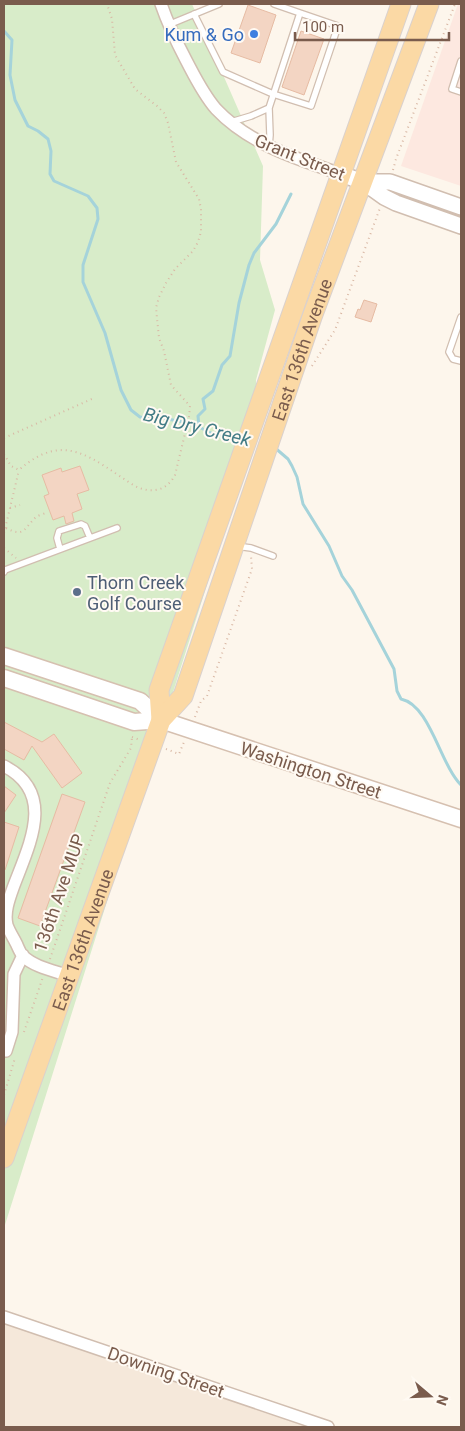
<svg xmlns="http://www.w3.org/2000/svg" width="465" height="1431" font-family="Roboto,sans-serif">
<rect width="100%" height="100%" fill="#fdf6ec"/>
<path fill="#f5e8da" d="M 4,1317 L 327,1427 L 4,1427 Z"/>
<path fill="#fde8e0" d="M 458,4 L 461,4 L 461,186 L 401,166 Z"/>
<path fill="#d8ecc9" d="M 4,4 L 192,4 L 263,166 L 260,260 L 275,310 L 256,380 L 256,390 L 234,499 L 4,1228 Z"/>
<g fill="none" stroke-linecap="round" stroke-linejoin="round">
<path stroke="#a5d3da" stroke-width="3" d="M 4,31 L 12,40 L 10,75 L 15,100 L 28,126 L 38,131 L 48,139 L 51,151 L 50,174 L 54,181 L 88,196 L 97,208 L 98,219 L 83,265 L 83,282 L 105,333 L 121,390 L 131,410 L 140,417 L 161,418 L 179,421 L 199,427 L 213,434 L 242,437
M 199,427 L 198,416 L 205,409 L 203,399 L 213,391 L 222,365 L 230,356 L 239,303 L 249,265 L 254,253 L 276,224 L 291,194
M 274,447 L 288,459 L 292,466 L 297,477 L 303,504 L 329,546 L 342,576 L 352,590 L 394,669 L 397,691 L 401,699 C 430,705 440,764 461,785"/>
</g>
<path fill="#f3d5c3" stroke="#e6bba3" d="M 248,5 L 276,15 L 260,63 L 231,53 Z
M 301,31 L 324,39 L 304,95 L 282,87 Z
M 364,300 L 377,304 L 371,322 L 355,317 L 358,309 L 360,310 Z
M 80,466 L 89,490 L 77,494 L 82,509 L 72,513 L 74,521 L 66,524 L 64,516 L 53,520 L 44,496 L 49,494 L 42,475 L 61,468 L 62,472 Z
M 4,722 L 42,742 L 54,734 L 82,773 L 62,788 L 32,746 L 24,760 L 4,749 Z
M 4,786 L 16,795 L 4,813 Z
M 62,794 L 85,802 L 40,926 L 18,918 Z
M 4,822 L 19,827 L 5,870 L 4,870 Z"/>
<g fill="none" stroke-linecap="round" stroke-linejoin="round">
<defs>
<path id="service" d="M 194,14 L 223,72 L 273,94 L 311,106 L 338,26 L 300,13
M 168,25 L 219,4
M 461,61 L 452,89 L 461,92
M 231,122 L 251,116 L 269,108
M 269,146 L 270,135 L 269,108 L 300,13 L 274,4
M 461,317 L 449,352 L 453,359 L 461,361
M 236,546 L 251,548 L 273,556
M 60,549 L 57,538 L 59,531 L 81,524 L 85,526 L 90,538
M 4,572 L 5,570 L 117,528"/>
<path id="minor" d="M 161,4 C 168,24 176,41 186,60 C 195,77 203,94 216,109 C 249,144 297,159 341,174
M 4,766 C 57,793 29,845 13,888 C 9,899 4,913 7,925 C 9,931 13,937 16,943 C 18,947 20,953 23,956 C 34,967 55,971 69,976
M 6,1051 L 12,1032 L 14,974 L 23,955
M 4,1317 L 328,1427"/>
<path id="tertiary" d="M 341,174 L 363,182 L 384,197 L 396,203 L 461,226
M 363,182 L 390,182 L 461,207"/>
<path id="secondary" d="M 4,656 L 140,701 L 161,720
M 4,678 L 134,722 L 161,720 L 461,819"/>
<g id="primary">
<path d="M 161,720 L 159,690 L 401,4"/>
<path id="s1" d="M 4,1158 L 161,720 L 183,696 L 312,317 L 429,4"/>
</g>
</defs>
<use href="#service" stroke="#d1beb0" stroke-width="8"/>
<use href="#minor" stroke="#d1beb0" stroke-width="14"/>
<use href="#tertiary" stroke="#d1beb0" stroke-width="18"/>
<use href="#secondary" stroke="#d6c0b0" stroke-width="19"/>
<use href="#primary" stroke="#dad1cd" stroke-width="21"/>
<path stroke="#d9b8a5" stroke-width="2" stroke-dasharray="1 4" stroke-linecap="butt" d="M 393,170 L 396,159 L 455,4
M 312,366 L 335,330 L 380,208
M 4,438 L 94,398
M 4,454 L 11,466 L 19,470 C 65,429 93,460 135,486 C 151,494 167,491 175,475 L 189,417 L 190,406 L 171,385 L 164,351 L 159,338 L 156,308 L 159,297 L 166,283 L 175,269 L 193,251 L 198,242 L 201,232 L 201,209 L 199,199 L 176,162 L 168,123 L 164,113 L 157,106 L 135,89 L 115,55 L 112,19 L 107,4
M 10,508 L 20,505
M 6,528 C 25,538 24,528 36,517 C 39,515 44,514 48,512
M 4,533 L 19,470
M 4,548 L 16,558
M 195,717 L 201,701 L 207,696 L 252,569 L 251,556
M 132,737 L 140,740
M 166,749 L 179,754 L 184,742
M 50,959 L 110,783 L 131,748 L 132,737
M 24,1032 L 43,977
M 4,1095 L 15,1058"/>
<use href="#service" stroke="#fff" stroke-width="5.5"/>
<use href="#minor" stroke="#fff" stroke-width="11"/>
<use href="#tertiary" stroke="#fff" stroke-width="15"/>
<use href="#secondary" stroke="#fff" stroke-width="16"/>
<use href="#primary" stroke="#fbd9a5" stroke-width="19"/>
</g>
<circle fill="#3f7fe0" stroke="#fffaf3" stroke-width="2" cx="254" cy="34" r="5"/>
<circle fill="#5c6f8a" stroke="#fffaf3" stroke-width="2" cx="77" cy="592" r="5"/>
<g text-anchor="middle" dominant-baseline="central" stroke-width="4" stroke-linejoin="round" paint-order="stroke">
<g font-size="18" fill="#366cbe" stroke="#fffaf3" text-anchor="end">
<text x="244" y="34">Kum &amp; Go</text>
</g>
<g font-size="18" fill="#7a5c4d" stroke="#fffaf3">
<text transform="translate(300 157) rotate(22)">Grant Street</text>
<text stroke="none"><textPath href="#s1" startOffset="864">East 136th Avenue</textPath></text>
<text transform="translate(311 770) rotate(18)">Washington Street</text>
<text transform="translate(59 893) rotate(-71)">136th Ave MUP</text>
<text stroke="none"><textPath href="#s1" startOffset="232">East 136th Avenue</textPath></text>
<text transform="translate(166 1372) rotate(19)">Downing Street</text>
</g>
<g font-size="18" fill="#4e5e75" stroke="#fffaf3" text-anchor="start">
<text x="87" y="582">Thorn Creek<tspan x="87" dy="21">Golf Course</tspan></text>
</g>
<g font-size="19" font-style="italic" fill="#437c86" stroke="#fffaf3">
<text transform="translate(197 427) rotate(14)">Big Dry Creek</text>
</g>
</g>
<rect width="465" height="1431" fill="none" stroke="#7a5c4d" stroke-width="10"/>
<g transform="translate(430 1396) rotate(109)" stroke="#fffaf3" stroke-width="4" paint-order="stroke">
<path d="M0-4L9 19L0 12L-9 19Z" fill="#7a5c4d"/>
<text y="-8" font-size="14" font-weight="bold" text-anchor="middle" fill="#7a5c4d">N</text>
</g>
<path d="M295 32v8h154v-8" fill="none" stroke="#7a5c4d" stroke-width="2.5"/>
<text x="302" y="32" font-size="15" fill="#7a5c4d" stroke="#fffaf3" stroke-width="4" paint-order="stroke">100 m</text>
</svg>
